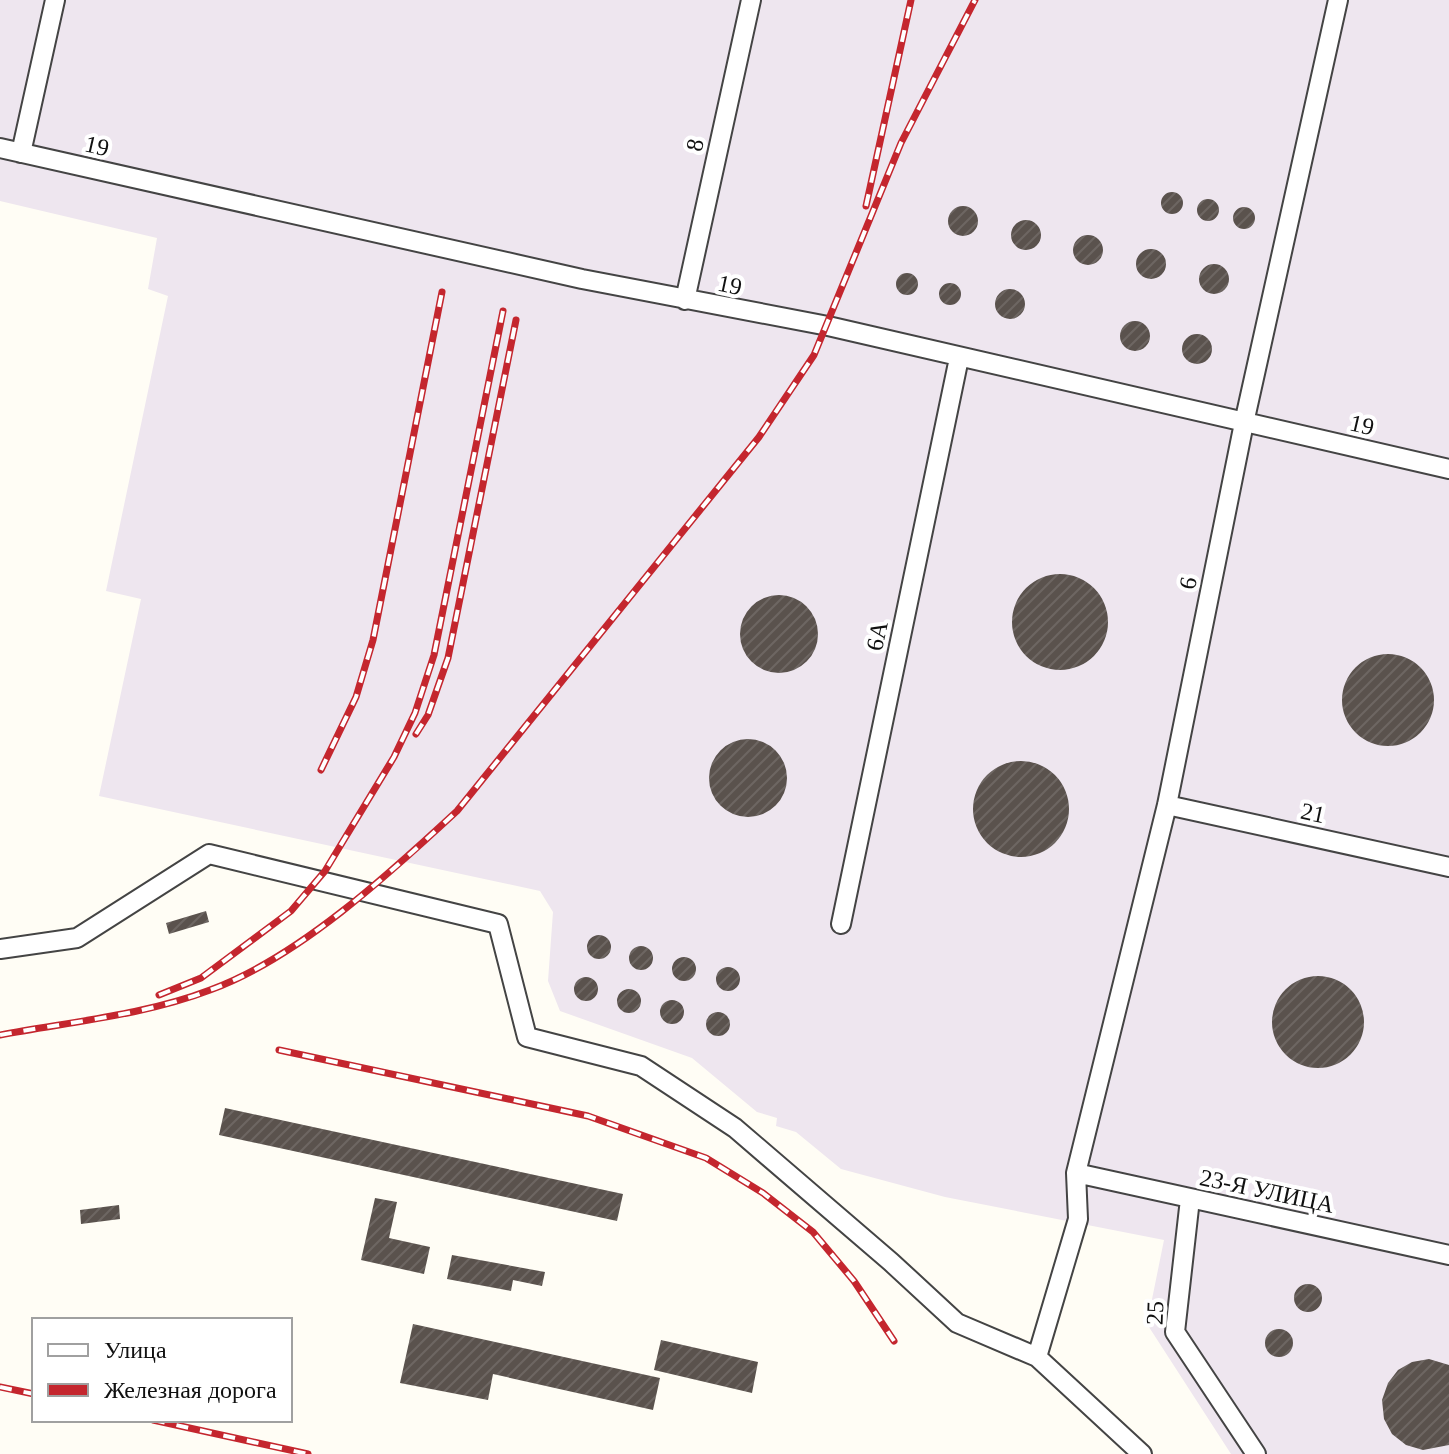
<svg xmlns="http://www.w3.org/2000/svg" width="1449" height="1454" font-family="Georgia,serif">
<defs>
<pattern id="building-hatch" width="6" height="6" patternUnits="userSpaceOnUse" patternTransform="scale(2)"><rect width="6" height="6" fill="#5a524d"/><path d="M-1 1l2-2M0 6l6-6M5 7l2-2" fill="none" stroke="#6d6662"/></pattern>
</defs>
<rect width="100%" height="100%" fill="#fffdf5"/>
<path fill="#eee6ef" d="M 0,0 L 1449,0 L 1449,1454 L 1231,1454 L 1147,1324 L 1164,1240 L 945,1197 L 841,1169 L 796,1132 L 776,1126 L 777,1118 L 757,1112 L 692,1058 L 560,1011 L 548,981 L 553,912 L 540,891 L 99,796 L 141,599 L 106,591 L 168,296 L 148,289 L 157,238 L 0,201 Z"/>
<path fill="url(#building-hatch)" d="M1161 203a11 11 0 1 1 22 0a11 11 0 1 1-22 0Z
M1197 210a11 11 0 1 1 22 0a11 11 0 1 1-22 0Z
M948 221a15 15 0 1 1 30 0a15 15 0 1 1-30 0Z
M1233 218a11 11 0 1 1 22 0a11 11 0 1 1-22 0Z
M1011 235a15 15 0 1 1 30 0a15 15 0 1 1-30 0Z
M1073 250a15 15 0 1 1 30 0a15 15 0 1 1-30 0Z
M1136 264a15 15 0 1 1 30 0a15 15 0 1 1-30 0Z
M1199 279a15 15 0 1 1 30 0a15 15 0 1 1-30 0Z
M896 284a11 11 0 1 1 22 0a11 11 0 1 1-22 0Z
M939 294a11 11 0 1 1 22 0a11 11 0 1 1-22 0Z
M995 304a15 15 0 1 1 30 0a15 15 0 1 1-30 0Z
M1120 336a15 15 0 1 1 30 0a15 15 0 1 1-30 0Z
M1182 349a15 15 0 1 1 30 0a15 15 0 1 1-30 0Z
M1012 622a48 48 0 1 1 96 0a48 48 0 1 1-96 0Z
M740 634a39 39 0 1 1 78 0a39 39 0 1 1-78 0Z
M1342 700a46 46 0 1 1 92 0a46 46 0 1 1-92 0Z
M709 778a39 39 0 1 1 78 0a39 39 0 1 1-78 0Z
M973 809a48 48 0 1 1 96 0a48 48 0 1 1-96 0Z
M 206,911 L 209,922 L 169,934 L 166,923 Z
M587 947a12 12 0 1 1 24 0a12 12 0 1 1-24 0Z
M629 958a12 12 0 1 1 24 0a12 12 0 1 1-24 0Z
M672 969a12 12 0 1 1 24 0a12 12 0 1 1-24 0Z
M716 979a12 12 0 1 1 24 0a12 12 0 1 1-24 0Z
M1272 1022a46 46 0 1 1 92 0a46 46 0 1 1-92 0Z
M574 989a12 12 0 1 1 24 0a12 12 0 1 1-24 0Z
M617 1001a12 12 0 1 1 24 0a12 12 0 1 1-24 0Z
M660 1012a12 12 0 1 1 24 0a12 12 0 1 1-24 0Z
M706 1024a12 12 0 1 1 24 0a12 12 0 1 1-24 0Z
M 225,1108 L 623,1194 L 617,1221 L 219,1135 Z
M 375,1198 L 397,1202 L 389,1238 L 430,1247 L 424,1274 L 361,1260 Z
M 119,1205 L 120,1219 L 81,1224 L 80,1210 Z
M 452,1255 L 545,1272 L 542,1286 L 513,1280 L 511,1291 L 447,1279 Z
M1294 1298a14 14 0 1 1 28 0a14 14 0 1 1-28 0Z
M 413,1324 L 660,1378 L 653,1410 L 493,1374 L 488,1400 L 400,1383 Z
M1265 1343a14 14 0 1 1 28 0a14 14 0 1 1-28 0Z
M 661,1340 L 758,1362 L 752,1393 L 654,1370 Z
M 1429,1359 L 1449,1365 L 1449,1445 L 1423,1450 L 1406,1445 L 1392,1434 L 1384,1419 L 1382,1400 L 1388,1383 L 1398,1370 L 1412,1362 Z"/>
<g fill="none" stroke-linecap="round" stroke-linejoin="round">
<defs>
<path id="minor" d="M 0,148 L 582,279 L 828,326 L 1449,469
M 21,153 L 55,0
M 685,300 L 751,0
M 1167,805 L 1449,867
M 841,924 L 959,358
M 0,949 L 77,938 L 209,854 L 498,924 L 527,1037 L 641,1066 L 735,1128 L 891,1262 L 957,1323 L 1037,1357
M 1076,1173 L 1449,1255
M 1190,1199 L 1175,1332 L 1256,1454
M 1142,1454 L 1037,1357 L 1078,1219 L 1076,1173 L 1167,805 L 1244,423 L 1338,0"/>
</defs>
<use href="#minor" stroke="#444" stroke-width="22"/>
<use href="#minor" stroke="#fff" stroke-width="18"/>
<defs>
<path id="rail" d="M 866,206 L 911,0
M 416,734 L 428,715 L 448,658 L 516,320
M 321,770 L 356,697 L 373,640 L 442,292
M 159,995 L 201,978 L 291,911 L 325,871 L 394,757 L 415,713 L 434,655 L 503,311
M 0,1035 C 69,1022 145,1015 210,990 C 298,958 389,874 457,811 L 759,437 L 814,355 L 901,143 L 975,0
M 279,1050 L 588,1116 L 706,1158 L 763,1193 L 813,1232 L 854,1281 L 894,1341
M 0,1387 L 34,1394
M 153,1420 L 308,1454"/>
</defs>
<use href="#rail" stroke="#c4262e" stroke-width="7"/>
<use href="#rail" stroke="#fff" stroke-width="4" stroke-dasharray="12" stroke-linecap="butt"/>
</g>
<g text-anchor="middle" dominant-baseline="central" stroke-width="8" stroke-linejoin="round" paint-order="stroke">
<g font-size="24" fill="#111" stroke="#fff">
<text transform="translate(695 145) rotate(-78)">8</text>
<text transform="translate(97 146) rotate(13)">19</text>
<text transform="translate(730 285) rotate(12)">19</text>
<text transform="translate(1362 425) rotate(13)">19</text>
<text transform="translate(1188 583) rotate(-79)">6</text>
<text transform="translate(877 636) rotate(-78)">6A</text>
<text transform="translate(1313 813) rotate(12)">21</text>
<text transform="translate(1267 1191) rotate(12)">23-Я УЛИЦА</text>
<text transform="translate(1155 1313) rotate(-88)">25</text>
</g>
</g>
<rect x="32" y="1318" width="260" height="104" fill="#ffffff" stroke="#a0a0a0" stroke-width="2"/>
<rect x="48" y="1344" width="40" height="12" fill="#ffffff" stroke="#a0a0a0" stroke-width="2"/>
<text x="104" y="1358" font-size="24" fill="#111111">Улица</text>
<rect x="48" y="1384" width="40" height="12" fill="#c4262e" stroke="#a0a0a0" stroke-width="2"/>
<text x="104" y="1398" font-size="24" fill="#111111">Железная дорога</text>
</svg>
